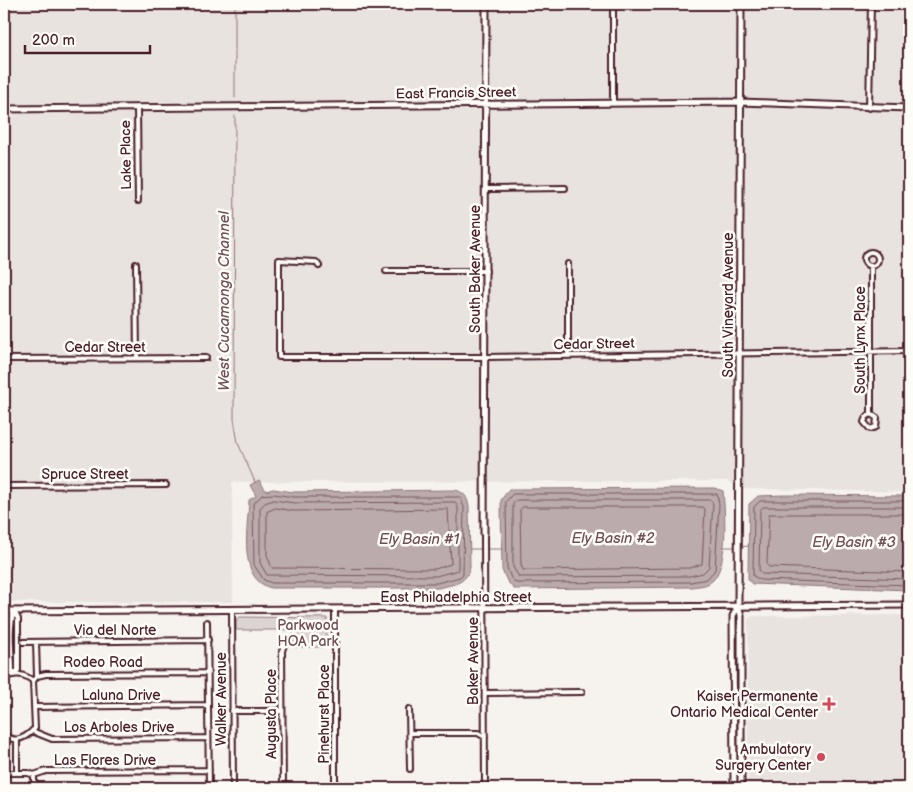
<svg xmlns="http://www.w3.org/2000/svg" width="913" height="792" font-family="'Balsamiq Sans',sans-serif">
<rect width="100%" height="100%" fill="#f6f3ef"/>
<filter id="ink" filterUnits="userSpaceOnUse"><feTurbulence type="fractalNoise" baseFrequency=".02" numOctaves="2"/><feDisplacementMap in="SourceGraphic" scale="10" xChannelSelector="R" yChannelSelector="G"/><feConvolveMatrix kernelMatrix="1 2 1 2 8 2 1 2 1" color-interpolation-filters="sRGB"/></filter>
<g filter="url(#ink)">
<path fill="#e9e3e0" d="M 4,4 L 909,4 L 909,492 L 744,489 L 727,481 L 232,482 L 233,602 L 4,602 Z
M 909,615 L 909,788 L 748,788 L 748,619 L 752,616 Z"/>
<path fill="#dcd4d2" stroke="#937a7e" d="M 240,617 L 327,618 L 327,647 L 293,647 L 293,630 L 236,630 L 236,620 Z"/>
<path fill="#bbabac" stroke="#8e7378" d="M 259,480 L 266,491 L 273,489 L 294,492 L 456,490 C 465,493 467,497 469,506 L 470,568 C 465,585 453,584 438,588 L 271,588 C 237,579 248,528 249,500 L 256,496 L 250,485 Z
M 715,488 L 723,491 C 725,512 729,568 711,582 C 706,586 697,586 692,587 L 514,589 L 507,581 L 502,570 L 501,500 L 509,489 Z
M 784,495 L 909,496 L 909,590 L 752,584 L 748,579 L 749,504 L 758,496 Z"/>
<g fill="none" stroke-linecap="round" stroke-linejoin="round">
<path stroke="#77575f" stroke-width="1" d="M 274,494 L 294,497 L 460,497 L 464,507 L 463,574 L 460,577 L 437,583 L 272,583 L 264,580 L 254,565 L 253,504 L 262,495 Z
M 513,494 L 717,494 L 719,504 L 715,570 L 707,579 L 691,582 L 516,583 L 511,578 L 507,568 L 506,502 Z
M 274,500 L 294,503 L 455,502 L 458,508 L 458,570 L 436,576 L 267,575 L 260,563 L 260,508 L 265,503 Z
M 517,500 L 711,500 L 713,504 L 709,567 L 703,573 L 690,576 L 519,577 L 513,567 L 513,504 Z
M 909,501 L 760,501 L 754,507 L 753,576 L 761,580 L 909,585
M 523,507 L 703,507 L 705,509 L 702,564 L 690,568 L 523,570 L 521,565 L 520,510 Z
M 909,507 L 763,507 L 760,510 L 759,571 L 762,574 L 909,579
M 276,508 L 294,511 L 448,509 L 451,564 L 435,569 L 272,568 L 267,555 L 267,512 Z
M 909,514 L 769,514 L 767,564 L 769,567 L 909,572"/>
<path stroke="#8e7378" stroke-width="1" d="M 235,98 L 235,4
M 235,116 L 234,419 L 238,443 L 255,482
M 723,547 L 737,547
M 741,547 L 748,546
M 470,549 L 502,549"/>
<defs>
<path id="street" d="M 613,103 L 613,4
M 137,108 L 138,201
M 869,108 L 871,4
M 487,189 L 565,188
M864 259a7 7 0 1 1 14 0a7 7 0 1 1-14 0Z
M 136,264 L 137,358
M 319,266 L 316,262 L 279,260 L 279,357 L 487,357 L 909,351
M 871,266 L 871,414 L 866,417 L 864,422 L 870,429 L 876,427 L 877,418 L 871,414
M 386,271 L 486,271
M 568,356 L 568,264
M 4,359 L 206,358
M 4,486 L 166,485
M 484,534 L 485,788
M 335,609 L 335,788
M 232,610 L 233,788
M 14,611 L 18,619 L 18,670 L 15,674
M 14,611 C 8,629 12,652 12,670 L 15,674
M 207,622 L 209,788
M 4,642 L 6,642
M 23,642 L 208,640
M 36,642 L 37,676
M 4,678 C 15,673 23,673 33,681
M 33,681 L 37,676 L 46,674 L 208,673
M 485,693 L 582,692
M 35,707 L 208,705
M 409,709 L 410,769
M 232,711 L 282,711
M 32,731 L 52,739 L 208,738
M 410,733 L 478,733 L 485,737
M 4,735 C 16,744 26,738 35,728 L 33,681
M 17,740 L 17,772
M 4,773 L 28,773 L 34,775 L 46,771 L 209,770
M 34,775 L 34,788
M 283,786 L 335,786
M 283,788 L 282,651 L 285,641"/>
<path id="secondary" d="M 741,4 L 738,606 L 741,615 L 741,788
M 4,109 L 739,102 L 909,108
M 484,534 L 486,4
M 4,611 L 909,605
M 734,788 L 733,616 L 738,606"/>
</defs>
<use href="#street" stroke="#4a1f2b" stroke-width="8"/>
<use href="#secondary" stroke="#4a1f2b" stroke-width="9"/>
<use href="#street" stroke="#fdfcf7" stroke-width="4"/>
<use href="#secondary" stroke="#fdfcf7" stroke-width="5"/>
</g>
</g>
<g fill="#d1495b" stroke="#fdfcf7" stroke-width="2">
<path d="M826.5 696.5h5v5h5v5h-5v5h-5v-5h-5v-5h5z"/>
<circle cx="821" cy="757" r="5"/>
</g>
<g text-anchor="middle" dominant-baseline="central" stroke-width="5" stroke-linejoin="round" paint-order="stroke">
<g font-size="14" fill="#4a1f2b" stroke="#fdfcf7">
<text transform="translate(456 93) rotate(-1)">East Francis Street</text>
<text transform="translate(126 155) rotate(-91)">Lake Place</text>
<text transform="translate(475 269) rotate(-90)">South Baker Avenue</text>
<text transform="translate(728 305) rotate(-90)">South Vineyard Avenue</text>
<text transform="translate(860 340) rotate(-90)">South Lynx Place</text>
<text transform="translate(594 344) rotate(-1)">Cedar Street</text>
<text x="105" y="347">Cedar Street</text>
<text x="85" y="474">Spruce Street</text>
<text x="456" y="597">East Philadelphia Street</text>
<text x="115" y="630">Via del Norte</text>
<text transform="translate(473 661) rotate(-90)">Baker Avenue</text>
<text x="103" y="662">Rodeo Road</text>
<text x="121" y="695">Laluna Drive</text>
<text transform="translate(221 699) rotate(-90)">Walker Avenue</text>
<text transform="translate(271 714) rotate(-90)">Augusta Place</text>
<text transform="translate(324 714) rotate(-90)">Pinehurst Place</text>
<text x="119" y="727">Los Arboles Drive</text>
<text x="105" y="760">Las Flores Drive</text>
</g>
<g font-size="14" fill="#6e4c55" stroke="#fdfcf7">
<text x="308" y="625">Parkwood<tspan x="308" dy="16">HOA Park</tspan></text>
</g>
<g font-size="14" fill="#4a1f2b" stroke="#fdfcf7" text-anchor="end">
<text x="818" y="696">Kaiser Permanente<tspan x="818" dy="16">Ontario Medical Center</tspan></text>
<text x="811" y="749">Ambulatory<tspan x="811" dy="16">Surgery Center</tspan></text>
</g>
<g font-size="15" font-style="italic" fill="#725058" stroke="#fdfcf7">
<text transform="translate(224 301) rotate(-90)">West Cucamonga Channel</text>
<text x="613" y="538">Ely Basin #2</text>
<text x="419" y="539">Ely Basin #1</text>
<text x="854" y="542">Ely Basin #3</text>
</g>
</g>
<rect width="913" height="792" fill="none" stroke="#fdfcf7" stroke-width="20"/>
<rect x="10" y="10" width="893" height="772" fill="none" stroke="#4a1f2b" stroke-width="2" filter="url(#ink)"/>
<path d="M25 45v8h125v-8" fill="none" stroke="#4a1f2b" stroke-width="2.5"/>
<text x="32" y="45" font-size="15" fill="#4a1f2b" stroke="#fdfcf7" stroke-width="4" paint-order="stroke">200 m</text>
</svg>
